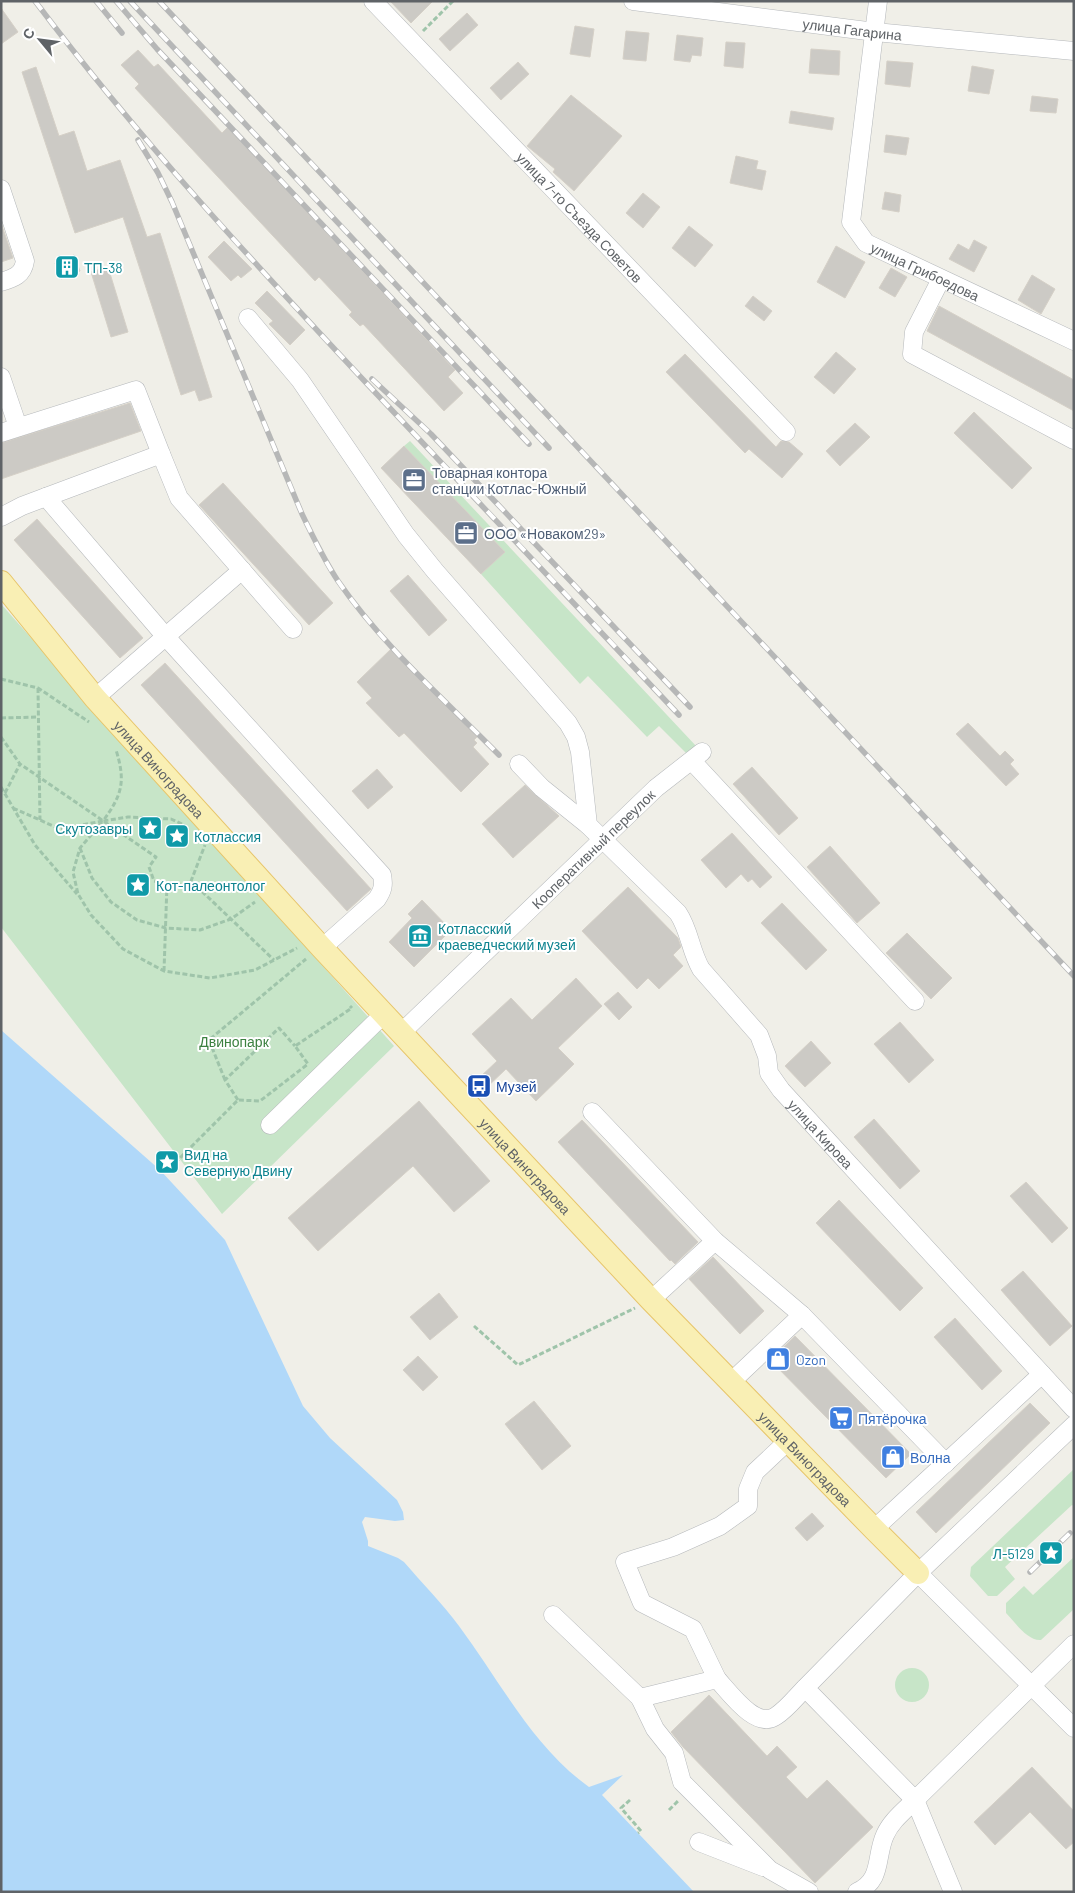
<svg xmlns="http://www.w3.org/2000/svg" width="1075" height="1893" font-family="Barlow,sans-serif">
<rect width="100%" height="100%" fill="#f0efe8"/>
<path fill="#c7e5c8" d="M 410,441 L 697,747 L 688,755 L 659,726 L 647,737 L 588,676 L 580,684 L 481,574 L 505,552 L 404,446 Z
M 1,604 L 394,1046 L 222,1214 L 1,927 Z
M 1074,1469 L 1074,1506 L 1072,1505 L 1005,1567 L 1015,1579 L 997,1596 L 988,1596 L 970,1576 L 971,1567 Z
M 1074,1557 L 1074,1609 L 1041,1640 C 1027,1641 1015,1622 1006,1613 L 1006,1603 L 1024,1586 L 1033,1595 Z
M895 1685a17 17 0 1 1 34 0a17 17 0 1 1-34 0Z"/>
<path fill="#b0d8f9" d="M 1,1030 L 160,1170 L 225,1240 L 303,1406 L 330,1438 L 397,1500 L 403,1512 L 404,1520 L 395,1521 L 365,1517 L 362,1522 L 368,1541 L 368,1546 L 398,1558 L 404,1562 C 422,1583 442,1603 459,1626 C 500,1681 532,1746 589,1787 L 623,1775 L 602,1795 L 694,1892 L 1,1892 Z"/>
<path fill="#cccac5" stroke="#d5d0c7" d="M 390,1 L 433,1 L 411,23 Z
M 1,8 L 18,32 L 1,44 Z
M 467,13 L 478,25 L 450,51 L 439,39 Z
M 575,26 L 594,29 L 590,57 L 570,54 Z
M 626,31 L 649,33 L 646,61 L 623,59 Z
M 677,35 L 703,38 L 701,56 L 692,55 L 690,62 L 674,60 Z
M 726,42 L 745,43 L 743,68 L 724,66 Z
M 811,49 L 840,51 L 839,75 L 809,73 Z
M 138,50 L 154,67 L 158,64 L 222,133 L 228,127 L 455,370 L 448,377 L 463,393 L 444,411 L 363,324 L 360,326 L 349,315 L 352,312 L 319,277 L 315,281 L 135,88 L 139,84 L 121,65 Z
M 887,61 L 913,63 L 910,87 L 885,84 Z
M 518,62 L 529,74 L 501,100 L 490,88 Z
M 972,66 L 994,70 L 989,94 L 968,91 Z
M 36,67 L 59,136 L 74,131 L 87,171 L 120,160 L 147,237 L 160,233 L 212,397 L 199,401 L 195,390 L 181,395 L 123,217 L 75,233 L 22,72 Z
M 571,95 L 622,136 L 574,191 L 553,172 L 555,169 L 527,146 Z
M 1032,96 L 1058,99 L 1056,113 L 1030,111 Z
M 791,111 L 834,118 L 832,130 L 789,123 Z
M 886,135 L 909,138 L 906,155 L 884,152 Z
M 736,156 L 758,161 L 756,169 L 766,171 L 762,190 L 730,183 Z
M 885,192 L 901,195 L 899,212 L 882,209 Z
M 643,193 L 660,207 L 643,228 L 626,213 Z
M 1,223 L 13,258 L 1,262 Z
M 689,226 L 713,245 L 695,267 L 672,248 Z
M 974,240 L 987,247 L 974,272 L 949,259 L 958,244 L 969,250 Z
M 224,241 L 252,269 L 241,278 L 238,275 L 231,281 L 208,257 Z
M 836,246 L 865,262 L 845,298 L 817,282 Z
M 74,255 L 80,271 L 61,279 L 55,263 Z
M 108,267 L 128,332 L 111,337 L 91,272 Z
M 891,268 L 907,277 L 895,297 L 879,288 Z
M 1032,275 L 1055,289 L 1041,314 L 1018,300 Z
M 267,291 L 305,330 L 290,345 L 269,324 L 273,321 L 255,303 Z
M 753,296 L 772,311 L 764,321 L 745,306 Z
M 939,306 L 1074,380 L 1074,411 L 927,331 Z
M 836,352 L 856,369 L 834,394 L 814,377 Z
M 685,354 L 776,447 L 781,441 L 789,442 L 803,454 L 782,478 L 749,449 L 745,453 L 666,372 Z
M 130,403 L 141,431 L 1,479 L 1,443 Z
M 974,412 L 1032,468 L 1012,489 L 954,433 Z
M 855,423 L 870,437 L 840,466 L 826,451 Z
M 404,446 L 505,552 L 481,574 L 381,468 Z
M 223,483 L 333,603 L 309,625 L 199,505 Z
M 37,519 L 143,638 L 120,658 L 14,540 Z
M 408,575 L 447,620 L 429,636 L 390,591 Z
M 392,648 L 477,737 L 474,740 L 477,743 L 473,747 L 489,764 L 461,792 L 404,733 L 399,737 L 366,703 L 372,698 L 357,682 Z
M 165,663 L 371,889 L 347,911 L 141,685 Z
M 968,723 L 1000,756 L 1005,751 L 1014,760 L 1010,764 L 1019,774 L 1006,786 L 956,734 Z
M 752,767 L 798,818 L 779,835 L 733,784 Z
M 377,769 L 393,787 L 368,809 L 352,791 Z
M 525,785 L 559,816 L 513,858 L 482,824 Z
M 732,833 L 772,877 L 760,888 L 752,879 L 748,882 L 741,874 L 726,888 L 701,860 Z
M 830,846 L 880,903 L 857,923 L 807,867 Z
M 628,887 L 678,938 L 681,947 L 673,955 L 683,966 L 659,989 L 648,978 L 637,989 L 582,931 Z
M 422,900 L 451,930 L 414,967 L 389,942 L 412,918 L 408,914 Z
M 782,903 L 827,950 L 806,970 L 761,923 Z
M 907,933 L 952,978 L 931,999 L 886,953 Z
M 576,978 L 602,1006 L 558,1048 L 574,1064 L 536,1101 L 506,1069 L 486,1088 L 478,1079 L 497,1061 L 472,1034 L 511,998 L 532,1020 Z
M 618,992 L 632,1007 L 619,1020 L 604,1004 Z
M 900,1022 L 934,1060 L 909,1083 L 874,1044 Z
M 811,1041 L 831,1063 L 805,1087 L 785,1066 Z
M 419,1101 L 490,1181 L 454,1212 L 413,1166 L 318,1251 L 288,1218 Z
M 874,1119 L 920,1171 L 900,1189 L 854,1137 Z
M 582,1120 L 698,1242 L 675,1264 L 671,1260 L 670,1261 L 558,1142 Z
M 1026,1182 L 1068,1228 L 1052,1243 L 1010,1196 Z
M 839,1200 L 923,1288 L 900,1311 L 816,1223 Z
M 713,1257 L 764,1311 L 740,1334 L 689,1279 Z
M 1023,1271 L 1072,1326 L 1050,1346 L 1001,1290 Z
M 439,1293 L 458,1317 L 430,1340 L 410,1317 Z
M 955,1318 L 1002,1371 L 982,1390 L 934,1337 Z
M 795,1336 L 911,1454 L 886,1478 L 770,1360 Z
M 418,1356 L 438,1377 L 423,1391 L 403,1370 Z
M 534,1401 L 571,1446 L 542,1470 L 505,1424 Z
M 1030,1403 L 1050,1423 L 936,1533 L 916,1512 Z
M 812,1513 L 824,1526 L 807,1541 L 795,1528 Z
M 709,1695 L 767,1756 L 777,1746 L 797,1767 L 786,1777 L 807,1799 L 827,1780 L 873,1827 L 815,1883 L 683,1747 L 671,1732 Z
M 1032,1767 L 1074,1811 L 1074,1842 L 1066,1849 L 1030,1812 L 995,1845 L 974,1822 Z"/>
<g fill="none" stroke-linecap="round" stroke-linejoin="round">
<defs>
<g id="minor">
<path id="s1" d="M 373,1 L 786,432"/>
<path id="s2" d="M 633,1 L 875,32 L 1074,51"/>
<path id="s3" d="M 878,1 L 851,222 L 866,243 L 1074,341"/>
<path d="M 1,189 L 25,261 C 23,275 14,278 1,282"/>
<path d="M 941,279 L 914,332 L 912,354 L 1074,440"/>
<path id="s4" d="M 248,318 L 300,380 L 406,535 L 435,571 L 568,723 L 576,737 L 580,752 L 588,825 L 678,913 C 690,931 690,950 701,969 L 759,1035 L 767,1056 L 769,1073 L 781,1090 L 1074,1409"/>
<path d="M 1,377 L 18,427"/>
<path d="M 1,433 L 136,390 L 161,454"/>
<path d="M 46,497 L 161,454 L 179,498 L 293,629"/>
<path d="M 1,517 L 22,506 L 46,497 L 166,637 L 382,875 C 384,885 383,890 377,899 L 322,948"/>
<path d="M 95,698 L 242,570"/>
<path d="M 692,761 L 915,1001"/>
<path d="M 519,764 L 542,788 L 588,825"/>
<path id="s5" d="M 401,1033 L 656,788 L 702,752"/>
<path d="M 592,1112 L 715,1241 L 802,1315 L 946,1463"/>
<path d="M 270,1125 L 384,1014"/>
<path d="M 651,1300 L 715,1241"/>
<path d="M 731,1382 L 802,1315"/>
<path d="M 1074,1425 L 918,1573 L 805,1688 L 915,1800 L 1074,1644"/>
<path d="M 874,1529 L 1042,1374"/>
<path d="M 918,1573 L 1074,1728"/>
<path d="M 553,1615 L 640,1698 L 717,1679 C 730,1693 756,1730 776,1716 C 787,1709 796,1697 805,1688"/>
<path d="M 717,1679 L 693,1629 L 642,1603 L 625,1562 L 673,1547 L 720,1526 L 748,1506 L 748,1489 L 755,1472 L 788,1441"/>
<path d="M 640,1698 L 655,1729 L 674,1753 L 682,1782 L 770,1870 L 809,1892"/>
<path d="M 699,1842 L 763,1867"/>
<path d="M 857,1892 C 883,1880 875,1857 885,1835 C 891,1821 904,1811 915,1800 L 953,1892"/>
</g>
<g id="major">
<path id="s6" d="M 1,582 L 95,698 L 322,948 L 651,1300 L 874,1529 L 918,1573"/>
</g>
</defs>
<use href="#minor" stroke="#b5b8bb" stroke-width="19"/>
<use href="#major" stroke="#e7c56a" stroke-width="24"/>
<path stroke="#9fc4aa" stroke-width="3" stroke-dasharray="5 2.5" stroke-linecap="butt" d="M 423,31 L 453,1
M 1,679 L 38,688 L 89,722
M 38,688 L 40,820
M 1,718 L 38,717
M 1,737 L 20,764 L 156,857 L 149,867 L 154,881 L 177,886 L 191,881 L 205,845
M 1,787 L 35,845 L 77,894
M 5,793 L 20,764
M 13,808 L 60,829 L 103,821 C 122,795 126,782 116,750
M 182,824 L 171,819 L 128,817 L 103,821 L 80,848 L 73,872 L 78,894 L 91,915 L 123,949 L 164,971 L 210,978 L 255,970 L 297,948
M 80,848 L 92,878 L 111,902 L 137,920 L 166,928 L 200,930 L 231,919 L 255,902
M 191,881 L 274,960
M 164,971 L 167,884
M 225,1080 L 209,1040 L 306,959
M 238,1100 L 225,1080 L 279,1028 L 295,1046
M 175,1163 L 238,1100 L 260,1101 L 308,1064 L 295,1046 L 352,1008 L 350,1006
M 474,1326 L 518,1365 L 635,1308
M 630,1800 L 621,1808 L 641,1831 L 638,1833
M 669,1810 L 679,1800"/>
<use href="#minor" stroke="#fff" stroke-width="18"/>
<use href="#major" stroke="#f9efb4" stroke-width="22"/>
<defs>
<path id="rail" d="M 35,1 C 138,138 254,263 371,388 C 474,497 577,606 679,715
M 96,1 L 122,33
M 116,1 L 157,49 L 529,444
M 130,1 L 549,448
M 159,1 L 1074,976
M 138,140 L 158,173 L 172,202 L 302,514 C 313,537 324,560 338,581 C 382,645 445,700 499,755
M 372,379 L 431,434 L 690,707
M 1030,1572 L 1070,1533"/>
</defs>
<use href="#rail" stroke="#b6b7b7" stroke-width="5.5"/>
<use href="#rail" stroke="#fff" stroke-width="4" stroke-dasharray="11" stroke-linecap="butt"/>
</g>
<defs>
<symbol id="building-square" viewBox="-11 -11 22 22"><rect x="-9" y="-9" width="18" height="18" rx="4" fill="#0f9aa8" stroke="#fff"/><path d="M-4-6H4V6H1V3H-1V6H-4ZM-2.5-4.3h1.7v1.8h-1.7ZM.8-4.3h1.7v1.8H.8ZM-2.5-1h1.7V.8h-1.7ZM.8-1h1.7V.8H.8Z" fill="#fff"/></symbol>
<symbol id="office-square" viewBox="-11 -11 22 22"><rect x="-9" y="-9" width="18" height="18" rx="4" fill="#5c6f8a" stroke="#fff"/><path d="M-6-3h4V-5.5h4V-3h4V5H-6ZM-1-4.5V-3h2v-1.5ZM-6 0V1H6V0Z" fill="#fff"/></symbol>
<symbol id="sight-square" viewBox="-11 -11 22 22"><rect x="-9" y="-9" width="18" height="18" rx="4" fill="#0f9aa8" stroke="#fff"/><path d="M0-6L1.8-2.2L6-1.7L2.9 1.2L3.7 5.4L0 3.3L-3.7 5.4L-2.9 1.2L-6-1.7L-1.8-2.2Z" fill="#fff"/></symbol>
<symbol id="museum-square" viewBox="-11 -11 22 22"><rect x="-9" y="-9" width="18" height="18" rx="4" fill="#0f9aa8" stroke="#fff"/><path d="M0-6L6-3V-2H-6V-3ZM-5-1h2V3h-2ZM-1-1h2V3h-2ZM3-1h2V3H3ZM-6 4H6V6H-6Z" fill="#fff"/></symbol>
<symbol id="bus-square" viewBox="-11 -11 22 22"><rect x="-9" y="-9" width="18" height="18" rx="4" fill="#1a4fb4" stroke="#fff"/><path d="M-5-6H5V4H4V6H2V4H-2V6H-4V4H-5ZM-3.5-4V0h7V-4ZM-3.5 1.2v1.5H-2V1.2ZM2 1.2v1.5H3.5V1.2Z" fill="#fff"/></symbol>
<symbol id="shop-square" viewBox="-11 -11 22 22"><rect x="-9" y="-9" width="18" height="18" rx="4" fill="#3f7fe0" stroke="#fff"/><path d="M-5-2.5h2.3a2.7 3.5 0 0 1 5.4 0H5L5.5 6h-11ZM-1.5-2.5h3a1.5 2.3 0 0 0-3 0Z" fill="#fff"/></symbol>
<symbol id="supermarket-square" viewBox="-11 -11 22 22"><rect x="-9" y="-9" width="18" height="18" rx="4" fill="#3f7fe0" stroke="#fff"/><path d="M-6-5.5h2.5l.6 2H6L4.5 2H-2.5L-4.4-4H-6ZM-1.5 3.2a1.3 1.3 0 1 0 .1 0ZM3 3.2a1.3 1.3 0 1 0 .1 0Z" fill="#fff"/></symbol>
</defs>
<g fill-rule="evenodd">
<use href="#building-square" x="53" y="253" width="28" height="28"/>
<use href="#office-square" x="400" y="466" width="28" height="28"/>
<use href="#office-square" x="452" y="519" width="28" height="28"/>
<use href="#sight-square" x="136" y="814" width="28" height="28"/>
<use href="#sight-square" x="163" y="822" width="28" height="28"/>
<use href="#sight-square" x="124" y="871" width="28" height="28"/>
<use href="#museum-square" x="406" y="922" width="28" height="28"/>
<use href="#bus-square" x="465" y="1072" width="28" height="28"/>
<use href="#sight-square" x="153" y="1148" width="28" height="28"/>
<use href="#shop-square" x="764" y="1345" width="28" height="28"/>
<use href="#supermarket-square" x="827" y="1404" width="28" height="28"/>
<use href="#shop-square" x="879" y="1443" width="28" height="28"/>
<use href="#sight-square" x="1037" y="1539" width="28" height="28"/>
</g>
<g text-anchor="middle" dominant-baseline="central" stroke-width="4" stroke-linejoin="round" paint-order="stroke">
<g font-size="14" fill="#5f6367" stroke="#fff">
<text stroke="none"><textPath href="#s2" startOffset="221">улица Гагарина</textPath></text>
<text stroke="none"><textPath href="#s1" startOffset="299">улица 7-го Съезда Советов</textPath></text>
<text stroke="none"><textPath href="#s3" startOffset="314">улица Грибоедова</textPath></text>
<text stroke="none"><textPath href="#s6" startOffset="245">улица Виноградова</textPath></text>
<text stroke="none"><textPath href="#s5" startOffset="266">Кооперативный переулок</textPath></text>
<text stroke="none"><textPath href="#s4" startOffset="1016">улица Кирова</textPath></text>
<text stroke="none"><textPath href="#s6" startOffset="785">улица Виноградова</textPath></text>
<text stroke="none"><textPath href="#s6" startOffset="1190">улица Виноградова</textPath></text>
</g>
<g font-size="14" fill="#0d838f" stroke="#fff" text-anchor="start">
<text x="84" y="267">ТП-38</text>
<text x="132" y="828" text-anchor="end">Скутозавры</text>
<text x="194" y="836">Котлассия</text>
<text x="156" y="885">Кот-палеонтолог</text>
<text x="438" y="928">Котласский<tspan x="438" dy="16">краеведческий музей</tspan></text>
<text x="184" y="1154">Вид на<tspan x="184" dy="16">Северную Двину</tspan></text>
<text x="1034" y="1553" text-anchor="end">Л-5129</text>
</g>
<g font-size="14" fill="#4e5e75" stroke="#fff" text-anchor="start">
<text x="432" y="472">Товарная контора<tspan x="432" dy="16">станции Котлас-Южный</tspan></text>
<text x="484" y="533">ООО «Новаком29»</text>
</g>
<g font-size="14" fill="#3c8140" stroke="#fff">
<text x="234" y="1041">Двинопарк</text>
</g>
<g font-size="14" fill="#164399" stroke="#fff" text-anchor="start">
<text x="496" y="1086">Музей</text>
</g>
<g font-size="14" fill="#366cbe" stroke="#fff" text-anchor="start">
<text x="796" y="1359">Ozon</text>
<text x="858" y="1418">Пятёрочка</text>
<text x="910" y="1457">Волна</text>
</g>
</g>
<rect width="1075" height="1893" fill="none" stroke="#5f6367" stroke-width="5"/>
<g transform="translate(40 40) rotate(299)" stroke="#ffffff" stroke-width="4" paint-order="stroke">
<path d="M0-4L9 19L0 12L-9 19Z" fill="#5f6367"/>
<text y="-8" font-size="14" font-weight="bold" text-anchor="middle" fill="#5f6367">С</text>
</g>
</svg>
